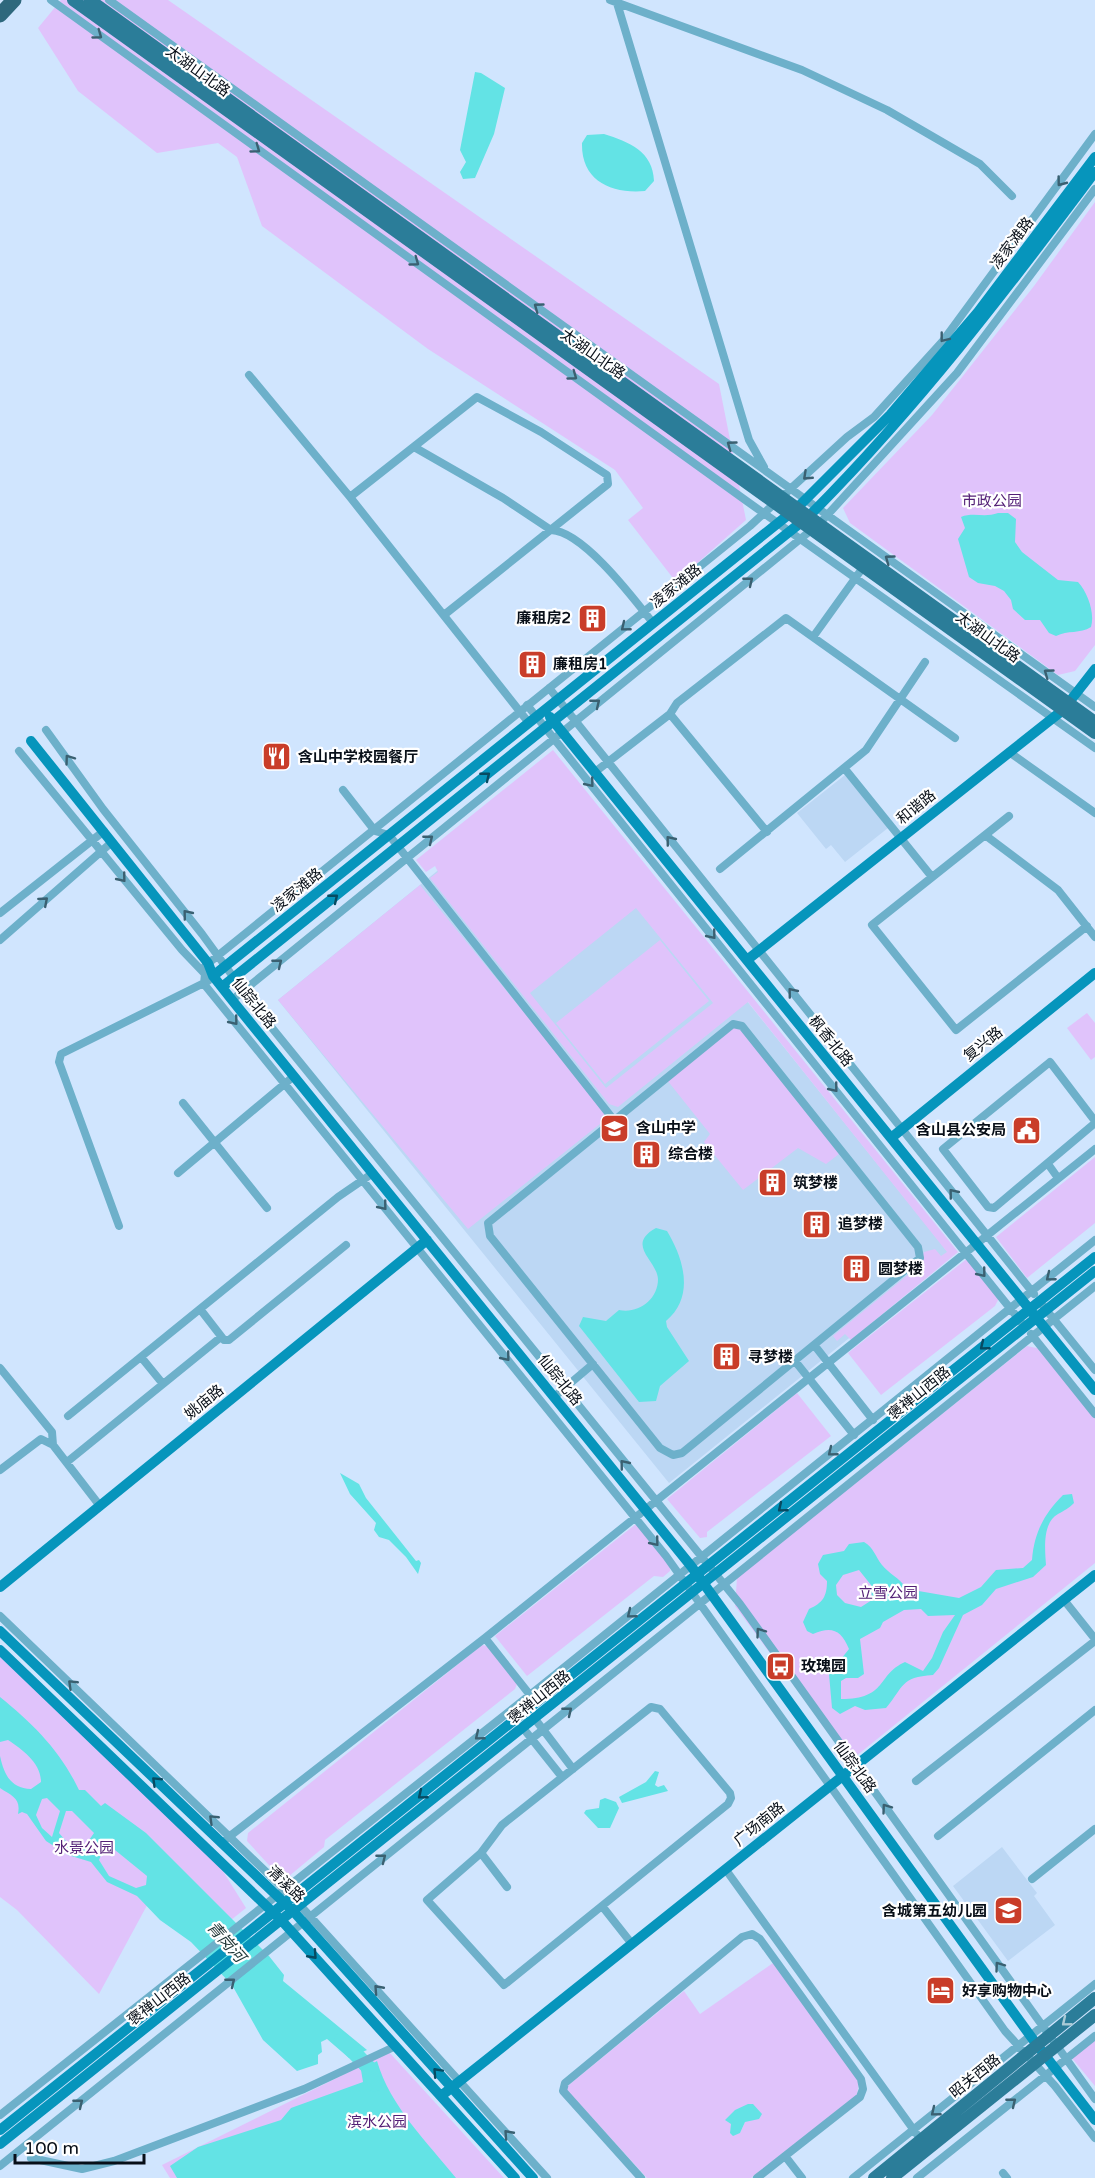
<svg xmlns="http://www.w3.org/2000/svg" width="1095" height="2178" font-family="'Varela Round','Noto Sans SC',sans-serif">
<rect width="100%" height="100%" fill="#d0e5fe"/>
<path fill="#bcd7f4" d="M 562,770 L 951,1256 L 669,1483 L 278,1000 Z
M 845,775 L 888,828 L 845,862 L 831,845 L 826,849 L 797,813 Z
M 1002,1847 L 1037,1893 L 1034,1896 L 1055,1925 L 1008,1961 L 953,1886 Z"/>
<path fill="#e0c3fb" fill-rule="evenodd" d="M 61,0 L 168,0 L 719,384 L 746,520 L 676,582 L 628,520 L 643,508 L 615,470 L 428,349 L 262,226 L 237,157 L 218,143 L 157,153 L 78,91 L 38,28 Z
M 1095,202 L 1095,645 L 1075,671 L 1058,675 L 850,523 L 843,508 L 932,415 L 1034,286 Z
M 553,750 L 958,1252 L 851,1340 L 845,1334 L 837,1341 L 833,1336 L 919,1266 L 924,1252 L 935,1249 L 941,1256 L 947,1252 L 748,1002 L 618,1107 L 609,1104 L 430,878 L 438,872 L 435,866 L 426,872 L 416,860 ZM 636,908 L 713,1003 L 606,1088 L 530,993 Z
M 420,885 L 607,1114 L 605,1120 L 468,1229 L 278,1000 Z
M 660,940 L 709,1001 L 605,1084 L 556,1023 Z
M 1087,1013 L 1095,1023 L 1095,1057 L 1091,1060 L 1067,1028 Z
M 730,1028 L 739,1028 L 839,1154 L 826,1164 L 798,1148 L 743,1190 L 704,1142 L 710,1134 L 667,1080 Z
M 1095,1157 L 1095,1223 L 1027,1278 L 996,1237 Z
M 968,1258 L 999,1298 L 995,1306 L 881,1395 L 848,1353 Z
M 1027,1346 L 1041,1349 L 1095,1416 L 1095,1563 L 850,1761 L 735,1606 L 737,1578 Z
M 797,1393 L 831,1436 L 707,1532 L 707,1537 L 700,1538 L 667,1499 Z
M 636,1524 L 670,1565 L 670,1571 L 663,1577 L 654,1576 L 527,1676 L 495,1636 Z
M 482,1645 L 487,1646 L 517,1684 L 515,1689 L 325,1840 L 324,1847 L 288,1877 L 279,1876 L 247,1841 L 248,1833 Z
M 0,1650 L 211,1852 L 246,1908 L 201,1944 L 151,1898 L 99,1994 L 17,1910 L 0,1897 Z
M 773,1963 L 859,2081 L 857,2095 L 751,2178 L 647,2178 L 565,2088 L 684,1991 L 700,2014 ZM 754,2108 L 760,2112 L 745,2122 L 740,2133 L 731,2124 L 735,2110 Z
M 1095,2038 L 1095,2086 L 1071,2057 Z
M 389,2052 L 504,2178 L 170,2178 L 162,2165 Z"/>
<path fill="#63e3e5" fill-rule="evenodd" d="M 475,72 L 481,73 L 505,88 L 494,134 L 475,178 L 463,179 L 460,172 L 466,162 L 460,150 Z
M 604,134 C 629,142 653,151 654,181 L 645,191 C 611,194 581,181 582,143 L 587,135 Z
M 998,513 L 1008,513 L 1016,519 L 1015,542 L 1022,552 L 1058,580 L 1078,582 C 1088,593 1095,613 1091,627 C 1080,634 1068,630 1056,636 L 1049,633 L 1040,620 L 1025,620 L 1013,609 L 1011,600 L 1004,591 L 995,586 L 978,583 L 969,577 L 958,539 L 965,528 L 961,517 C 973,512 985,518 998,513 Z
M 656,1228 L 667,1231 C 684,1259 695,1297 666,1321 L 667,1327 L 689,1361 L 660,1386 L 656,1401 L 639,1402 L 579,1326 L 583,1317 L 606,1321 L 619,1310 C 638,1314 658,1300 658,1279 C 657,1260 625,1245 656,1228 Z
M 340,1473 L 359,1484 L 366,1498 L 416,1561 L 419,1560 L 421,1563 L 418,1574 L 406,1557 L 389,1540 L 379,1537 L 374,1530 L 376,1523 L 350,1494 Z
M 1072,1494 L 1074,1503 C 1068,1509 1065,1510 1058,1514 C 1042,1523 1045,1550 1046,1565 L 1033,1577 L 996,1589 L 982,1605 L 963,1615 L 939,1668 L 933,1675 C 900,1677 904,1687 886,1708 L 865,1710 L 855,1706 L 840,1714 L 832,1708 L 829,1674 L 849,1649 C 841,1630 832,1626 813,1634 L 807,1631 L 803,1622 L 809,1609 C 823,1603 827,1596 827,1581 L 820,1574 L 818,1564 L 823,1555 L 844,1551 L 849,1544 L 864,1542 C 874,1548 875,1556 882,1565 C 889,1574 899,1577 907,1589 L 959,1598 L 981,1587 L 996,1570 L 1023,1568 L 1032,1560 C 1034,1533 1044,1514 1063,1495 ZM 859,1570 L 871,1585 L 872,1600 L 861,1607 L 845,1603 L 837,1595 L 836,1585 L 843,1575 ZM 921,1609 L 928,1616 L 955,1615 L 943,1632 L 932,1658 L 923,1671 L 905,1662 C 876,1675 888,1699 841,1699 L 841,1681 L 846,1678 L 858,1678 L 864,1674 L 860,1639 L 880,1628 L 883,1622 L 904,1610 Z
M 0,1697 C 33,1724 60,1750 79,1790 L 85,1790 L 101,1806 L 105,1803 L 146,1833 L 269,1956 L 284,1975 L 283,1981 L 367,2050 L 349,2058 L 327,2039 L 321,2042 L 322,2052 L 318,2055 L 318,2064 L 297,2071 L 263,2040 L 232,1985 L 191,1942 L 160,1920 L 137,1896 L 107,1882 L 91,1862 L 68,1855 L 46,1841 L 27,1814 L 22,1812 L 18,1814 C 21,1798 12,1796 0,1788 L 0,1756 C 4,1774 10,1788 31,1789 L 41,1782 C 41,1763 23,1750 8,1740 L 0,1742 ZM 47,1798 L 60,1811 L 52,1837 L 42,1828 L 36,1815 L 42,1799 ZM 66,1811 L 72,1811 L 94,1833 L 85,1846 L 71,1847 L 59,1833 ZM 108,1848 L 115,1850 L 147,1876 L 146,1885 L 136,1888 L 109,1876 L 99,1860 L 102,1853 Z
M 655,1771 L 659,1772 L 655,1785 L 658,1787 L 664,1785 L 668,1791 L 622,1803 L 619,1797 L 646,1782 Z
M 605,1798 L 616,1802 L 619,1808 L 610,1828 L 598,1828 L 584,1813 L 586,1810 L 599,1808 L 600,1800 Z
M 377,2061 C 390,2106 427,2142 456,2178 L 177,2178 L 170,2166 L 198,2147 L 281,2120 L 291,2108 L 363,2082 L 361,2070 Z
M 748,2104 L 753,2104 L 762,2114 L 759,2119 L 745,2122 L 740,2133 L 733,2136 L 730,2133 L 731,2124 L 725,2120 L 735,2110 Z"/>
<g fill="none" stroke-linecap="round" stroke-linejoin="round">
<path stroke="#63e3e5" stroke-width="15" d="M 342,2040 L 371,2070 L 375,2084"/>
<path stroke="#6db0ca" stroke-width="8" d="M 51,0 L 748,502 L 1095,748
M 109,0 L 1095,707
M 610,0 L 802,70 L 887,110 L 980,164 L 1012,196
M 617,3 L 749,440 L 764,467
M 249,375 L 350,497 L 529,723
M 414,447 L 503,498 L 551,530 C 583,531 634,599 653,623
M 350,497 L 477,397 L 541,432 L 607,475 L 608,484 L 444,615
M 813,637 L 864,566
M 549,688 L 1034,1294
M 527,705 L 1021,1322
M 670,714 L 767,832
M 46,730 L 103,809 L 202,934 L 255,1007 L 740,1604 L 1095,2099
M 19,751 L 182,950 L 205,974 L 204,984 L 666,1556 L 1005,2031 L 1055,2086 L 1095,2138
M 1009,752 L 1095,813
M 845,769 L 932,877
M 595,772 L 670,714 L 677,703 L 786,618 L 955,738
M 343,790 L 375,831 L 389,835 L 613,1119
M 1009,816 L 872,925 L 956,1030 L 1087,926
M 985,835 L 1058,890 L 1095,937
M 720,869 L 866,750 L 925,662
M 0,913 L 104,831
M 0,940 L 112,842
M 205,966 L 750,526 L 847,437 L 874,417 L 942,342 L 1095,134
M 232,1000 L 820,523 L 957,373 L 1095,189
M 733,1024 L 742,1026 L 918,1247 L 920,1258 L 682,1453 L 673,1455 L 660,1448 L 490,1236 L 488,1223 Z
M 183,1103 L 267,1208
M 1095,1121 L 1050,1062 L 943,1149 L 988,1207 L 994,1208 L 1095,1123
M 1048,1164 L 1058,1178
M 178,1173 L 294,1076
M 119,1226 L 59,1062 L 61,1054 L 208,981
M 1043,1306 L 1095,1370
M 200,1309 L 224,1340 L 229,1340 L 346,1245
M 1031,1334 L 1095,1414
M 815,1346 L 873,1420
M 141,1357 L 163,1384
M 795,1361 L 854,1435
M 0,1368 L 52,1432 L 53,1445
M 554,1397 L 593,1364
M 68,1416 L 338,1197 L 373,1173
M 67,1462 L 221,1337
M 0,1470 L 41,1439 L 53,1445 L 100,1506
M 1064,1600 L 1095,1639
M 0,1616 L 288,1893
M 485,1638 L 530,1695
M 651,1707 L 660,1709 L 730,1793 L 731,1798 L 728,1804 L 504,1985 L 427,1900 L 481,1853 L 502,1825 Z
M 535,1719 L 573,1769
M 523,1728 L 562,1777
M 916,1781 L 1095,1641
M 938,1836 L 1095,1710
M 221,1843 L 485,1638 L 1095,1149
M 481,1853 L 507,1887
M 726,1870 L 921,2140
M 1032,1879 L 1095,1829
M 298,1903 L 547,2178
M 602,1906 L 632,1944
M 0,2115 L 530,1695 L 1095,1240
M 785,2156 L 802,2178
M 31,2158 L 82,2169 L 114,2161 L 304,2089 L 396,2046
M 0,2166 L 1095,1286
M 1003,2173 L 1007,2178
M 641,2178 L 563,2091 L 565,2083 L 742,1937 L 752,1934 L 760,1939 L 861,2079 L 863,2089 L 860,2097 L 757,2178
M 853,2178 L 1095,1984
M 917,2178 L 1095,2036"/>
<path stroke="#0695bc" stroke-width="10" d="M 550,717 L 1095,1390
M 31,741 L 208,963 L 213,976 L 232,1000 L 691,1566 L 1037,2045 L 1095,2120
M 747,960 L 1063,710 L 1095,669
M 213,976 L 798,507 L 890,415 L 978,312 L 1095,157
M 222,987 L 809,516 C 915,410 1006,291 1095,172
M 891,1138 L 1095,973
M 0,1587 L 427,1240
M 0,1631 L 294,1912 L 533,2178
M 0,1650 L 282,1921 L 515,2178
M 441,2096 L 1095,1575
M 0,2130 L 1095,1257
M 0,2144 L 1095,1271"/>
<path stroke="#2b7d99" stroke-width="12" d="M 73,0 L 1095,733
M 90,0 L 1095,722
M 874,2178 L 1095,1998
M 892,2178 L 1095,2015"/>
<path stroke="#2e687d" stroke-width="15" d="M 0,15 L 14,0"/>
</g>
<defs><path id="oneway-chevron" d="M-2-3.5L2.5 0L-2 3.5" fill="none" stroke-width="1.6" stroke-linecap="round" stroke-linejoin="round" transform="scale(1.5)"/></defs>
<g stroke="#3a6071">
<use href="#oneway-chevron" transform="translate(98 35) rotate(36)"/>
<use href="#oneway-chevron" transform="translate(256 149) rotate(36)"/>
<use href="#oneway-chevron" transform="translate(1061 182) rotate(127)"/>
<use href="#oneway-chevron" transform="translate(415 262) rotate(36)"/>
<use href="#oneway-chevron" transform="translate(538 307) rotate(-144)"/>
<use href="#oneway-chevron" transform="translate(944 338) rotate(128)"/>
<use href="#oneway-chevron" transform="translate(573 376) rotate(36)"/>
<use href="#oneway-chevron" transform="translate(731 445) rotate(-144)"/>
<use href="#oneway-chevron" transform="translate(807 476) rotate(137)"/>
<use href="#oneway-chevron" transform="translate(889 559) rotate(-144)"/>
<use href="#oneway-chevron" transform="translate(749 581) rotate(-39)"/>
<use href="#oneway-chevron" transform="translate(625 627) rotate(141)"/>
<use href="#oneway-chevron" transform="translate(1048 673) rotate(-144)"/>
<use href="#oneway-chevron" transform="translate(596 703) rotate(-39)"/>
<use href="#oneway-chevron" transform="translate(69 759) rotate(-126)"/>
<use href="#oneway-chevron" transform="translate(590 783) rotate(51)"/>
<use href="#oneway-chevron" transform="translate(429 839) rotate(-39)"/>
<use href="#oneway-chevron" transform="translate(670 840) rotate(-129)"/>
<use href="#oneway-chevron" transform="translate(122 878) rotate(51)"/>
<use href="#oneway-chevron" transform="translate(44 901) rotate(-41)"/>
<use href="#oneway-chevron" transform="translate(187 914) rotate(-129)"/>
<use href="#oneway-chevron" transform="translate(712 935) rotate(51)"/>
<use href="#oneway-chevron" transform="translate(278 963) rotate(-39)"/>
<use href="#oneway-chevron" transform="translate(792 992) rotate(-129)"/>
<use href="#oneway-chevron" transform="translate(234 1021) rotate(51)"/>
<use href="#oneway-chevron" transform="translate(834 1088) rotate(51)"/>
<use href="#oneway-chevron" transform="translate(953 1193) rotate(-129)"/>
<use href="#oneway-chevron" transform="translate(383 1206) rotate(51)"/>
<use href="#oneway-chevron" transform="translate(982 1273) rotate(51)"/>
<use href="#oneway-chevron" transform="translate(1050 1277) rotate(141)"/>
<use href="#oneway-chevron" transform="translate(506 1357) rotate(51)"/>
<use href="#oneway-chevron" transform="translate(832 1452) rotate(141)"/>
<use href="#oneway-chevron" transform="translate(624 1464) rotate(-129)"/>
<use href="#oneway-chevron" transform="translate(655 1542) rotate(51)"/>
<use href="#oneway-chevron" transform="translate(631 1614) rotate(141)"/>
<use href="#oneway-chevron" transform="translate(760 1632) rotate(-126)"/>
<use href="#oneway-chevron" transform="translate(72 1684) rotate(-136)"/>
<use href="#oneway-chevron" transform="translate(568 1711) rotate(-39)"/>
<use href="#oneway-chevron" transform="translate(479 1736) rotate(141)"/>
<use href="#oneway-chevron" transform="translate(886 1808) rotate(-126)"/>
<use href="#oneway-chevron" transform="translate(213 1819) rotate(-136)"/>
<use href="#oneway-chevron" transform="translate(382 1858) rotate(-38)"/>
<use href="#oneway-chevron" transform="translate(999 1966) rotate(-126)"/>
<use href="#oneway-chevron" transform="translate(231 1982) rotate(-39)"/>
<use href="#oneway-chevron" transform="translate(378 1989) rotate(-132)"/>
<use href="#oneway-chevron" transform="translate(1012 2102) rotate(-39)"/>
<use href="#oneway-chevron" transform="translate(79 2103) rotate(-39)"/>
<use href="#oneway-chevron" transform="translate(935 2112) rotate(141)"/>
<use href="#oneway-chevron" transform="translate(508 2134) rotate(-132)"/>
</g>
<g stroke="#074b62">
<use href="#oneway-chevron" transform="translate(486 776) rotate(-39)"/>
<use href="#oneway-chevron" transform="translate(334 898) rotate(-39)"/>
<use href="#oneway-chevron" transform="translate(984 1346) rotate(141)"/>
<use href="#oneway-chevron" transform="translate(782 1508) rotate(141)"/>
<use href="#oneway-chevron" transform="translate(156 1781) rotate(-136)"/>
<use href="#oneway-chevron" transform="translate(422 1795) rotate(141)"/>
<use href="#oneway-chevron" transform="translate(313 1955) rotate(48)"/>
<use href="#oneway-chevron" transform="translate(437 2072) rotate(-133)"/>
</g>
<use stroke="#aacbd6" href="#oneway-chevron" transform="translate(1066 2022) rotate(141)"/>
<defs>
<symbol id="building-square" viewBox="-11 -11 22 22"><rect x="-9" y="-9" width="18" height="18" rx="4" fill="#c93d29" stroke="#fff"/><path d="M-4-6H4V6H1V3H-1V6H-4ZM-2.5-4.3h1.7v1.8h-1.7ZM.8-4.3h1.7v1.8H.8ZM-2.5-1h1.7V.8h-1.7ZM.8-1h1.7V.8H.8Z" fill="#fff"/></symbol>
<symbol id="restaurant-square" viewBox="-11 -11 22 22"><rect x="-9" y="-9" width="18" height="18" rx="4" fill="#c93d29" stroke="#fff"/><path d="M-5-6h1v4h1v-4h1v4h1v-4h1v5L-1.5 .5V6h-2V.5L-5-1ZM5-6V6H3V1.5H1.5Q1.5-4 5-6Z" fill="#fff"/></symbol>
<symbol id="school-square" viewBox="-11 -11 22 22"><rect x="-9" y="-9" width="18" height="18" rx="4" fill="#c93d29" stroke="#fff"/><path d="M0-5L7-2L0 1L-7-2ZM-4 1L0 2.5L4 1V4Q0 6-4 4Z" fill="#fff"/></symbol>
<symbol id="civic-square" viewBox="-11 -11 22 22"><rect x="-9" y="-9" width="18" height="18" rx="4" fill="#c93d29" stroke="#fff"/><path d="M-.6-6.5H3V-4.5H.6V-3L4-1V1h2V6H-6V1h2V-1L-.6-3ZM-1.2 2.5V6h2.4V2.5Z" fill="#fff"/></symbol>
<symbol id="bus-square" viewBox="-11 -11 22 22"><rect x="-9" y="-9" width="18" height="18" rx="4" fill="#c93d29" stroke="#fff"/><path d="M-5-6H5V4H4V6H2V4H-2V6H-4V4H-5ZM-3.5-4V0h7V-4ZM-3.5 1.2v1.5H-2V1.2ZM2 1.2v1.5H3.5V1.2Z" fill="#fff"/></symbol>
<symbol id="hotel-square" viewBox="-11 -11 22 22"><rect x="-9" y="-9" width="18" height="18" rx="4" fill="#c93d29" stroke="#fff"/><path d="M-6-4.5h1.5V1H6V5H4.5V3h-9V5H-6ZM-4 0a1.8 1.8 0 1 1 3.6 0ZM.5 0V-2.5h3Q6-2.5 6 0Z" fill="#fff"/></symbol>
</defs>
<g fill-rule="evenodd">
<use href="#building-square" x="576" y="602" width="33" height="33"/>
<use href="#building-square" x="516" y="648" width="33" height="33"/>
<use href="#restaurant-square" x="260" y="740" width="33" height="33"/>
<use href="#school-square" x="598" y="1112" width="33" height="33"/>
<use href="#civic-square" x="1010" y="1114" width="33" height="33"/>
<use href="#building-square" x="630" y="1138" width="33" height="33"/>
<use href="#building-square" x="756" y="1166" width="33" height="33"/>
<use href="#building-square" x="800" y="1208" width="33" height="33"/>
<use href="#building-square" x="840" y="1252" width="33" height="33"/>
<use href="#building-square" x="710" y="1340" width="33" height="33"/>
<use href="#bus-square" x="764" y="1650" width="33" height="33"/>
<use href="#school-square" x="992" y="1894" width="33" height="33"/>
<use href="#hotel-square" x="924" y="1974" width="33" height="33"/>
</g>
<g text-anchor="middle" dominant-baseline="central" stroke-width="4.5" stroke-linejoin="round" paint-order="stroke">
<g font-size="15" fill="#080f18" stroke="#fff">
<text transform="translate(198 71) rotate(36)">太湖山北路</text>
<text transform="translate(1012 243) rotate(-53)">凌家滩路</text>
<text transform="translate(593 354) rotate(35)">太湖山北路</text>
<text transform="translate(676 586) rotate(-39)">凌家滩路</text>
<text transform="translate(988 637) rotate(36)">太湖山北路</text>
<text transform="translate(916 807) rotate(-39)">和谐路</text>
<text transform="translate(297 890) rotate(-39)">凌家滩路</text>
<text transform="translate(254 1003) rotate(51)">仙踪北路</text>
<text transform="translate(831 1041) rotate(51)">枫香北路</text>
<text transform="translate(983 1044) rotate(-39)">复兴路</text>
<text transform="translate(560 1380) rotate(51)">仙踪北路</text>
<text transform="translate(919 1393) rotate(-39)">褒禅山西路</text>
<text transform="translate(204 1402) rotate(-39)">姚庙路</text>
<text transform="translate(539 1697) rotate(-39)">褒禅山西路</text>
<text transform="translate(855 1767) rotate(54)">仙踪北路</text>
<text transform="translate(759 1824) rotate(-39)">广场南路</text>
<text transform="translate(286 1884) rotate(44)">清溪路</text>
<text transform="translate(159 1999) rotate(-38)">褒禅山西路</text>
<text transform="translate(975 2076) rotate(-39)">昭关西路</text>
</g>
<g font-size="15" fill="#532076" stroke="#fff">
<text x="992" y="501">市政公园</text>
<text x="888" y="1593">立雪公园</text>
<text x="84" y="1848">水景公园</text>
<text x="377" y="2122">滨水公园</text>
</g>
<g font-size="15" font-weight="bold" fill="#080f18" stroke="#fff" text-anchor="start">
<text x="571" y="618" text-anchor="end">廉租房2</text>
<text x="553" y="664">廉租房1</text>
<text x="298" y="757">含山中学校园餐厅</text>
<text x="636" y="1128">含山中学</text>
<text x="1006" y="1130" text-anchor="end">含山县公安局</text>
<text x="668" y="1154">综合楼</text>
<text x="793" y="1183">筑梦楼</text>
<text x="838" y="1224">追梦楼</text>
<text x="878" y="1269">圆梦楼</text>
<text x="748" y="1357">寻梦楼</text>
<text x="801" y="1666">玫瑰园</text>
<text x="987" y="1911" text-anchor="end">含城第五幼儿园</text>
<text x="962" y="1991">好享购物中心</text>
</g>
<g font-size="16" font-style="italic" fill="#1e3435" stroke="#fff">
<text transform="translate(226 1942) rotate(49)">青岗河</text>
</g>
</g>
<path d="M15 2154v9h129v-9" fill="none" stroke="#080f18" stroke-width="3"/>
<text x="24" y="2154" font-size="18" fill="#080f18" stroke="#ffffff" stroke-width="4.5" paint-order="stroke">100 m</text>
</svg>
